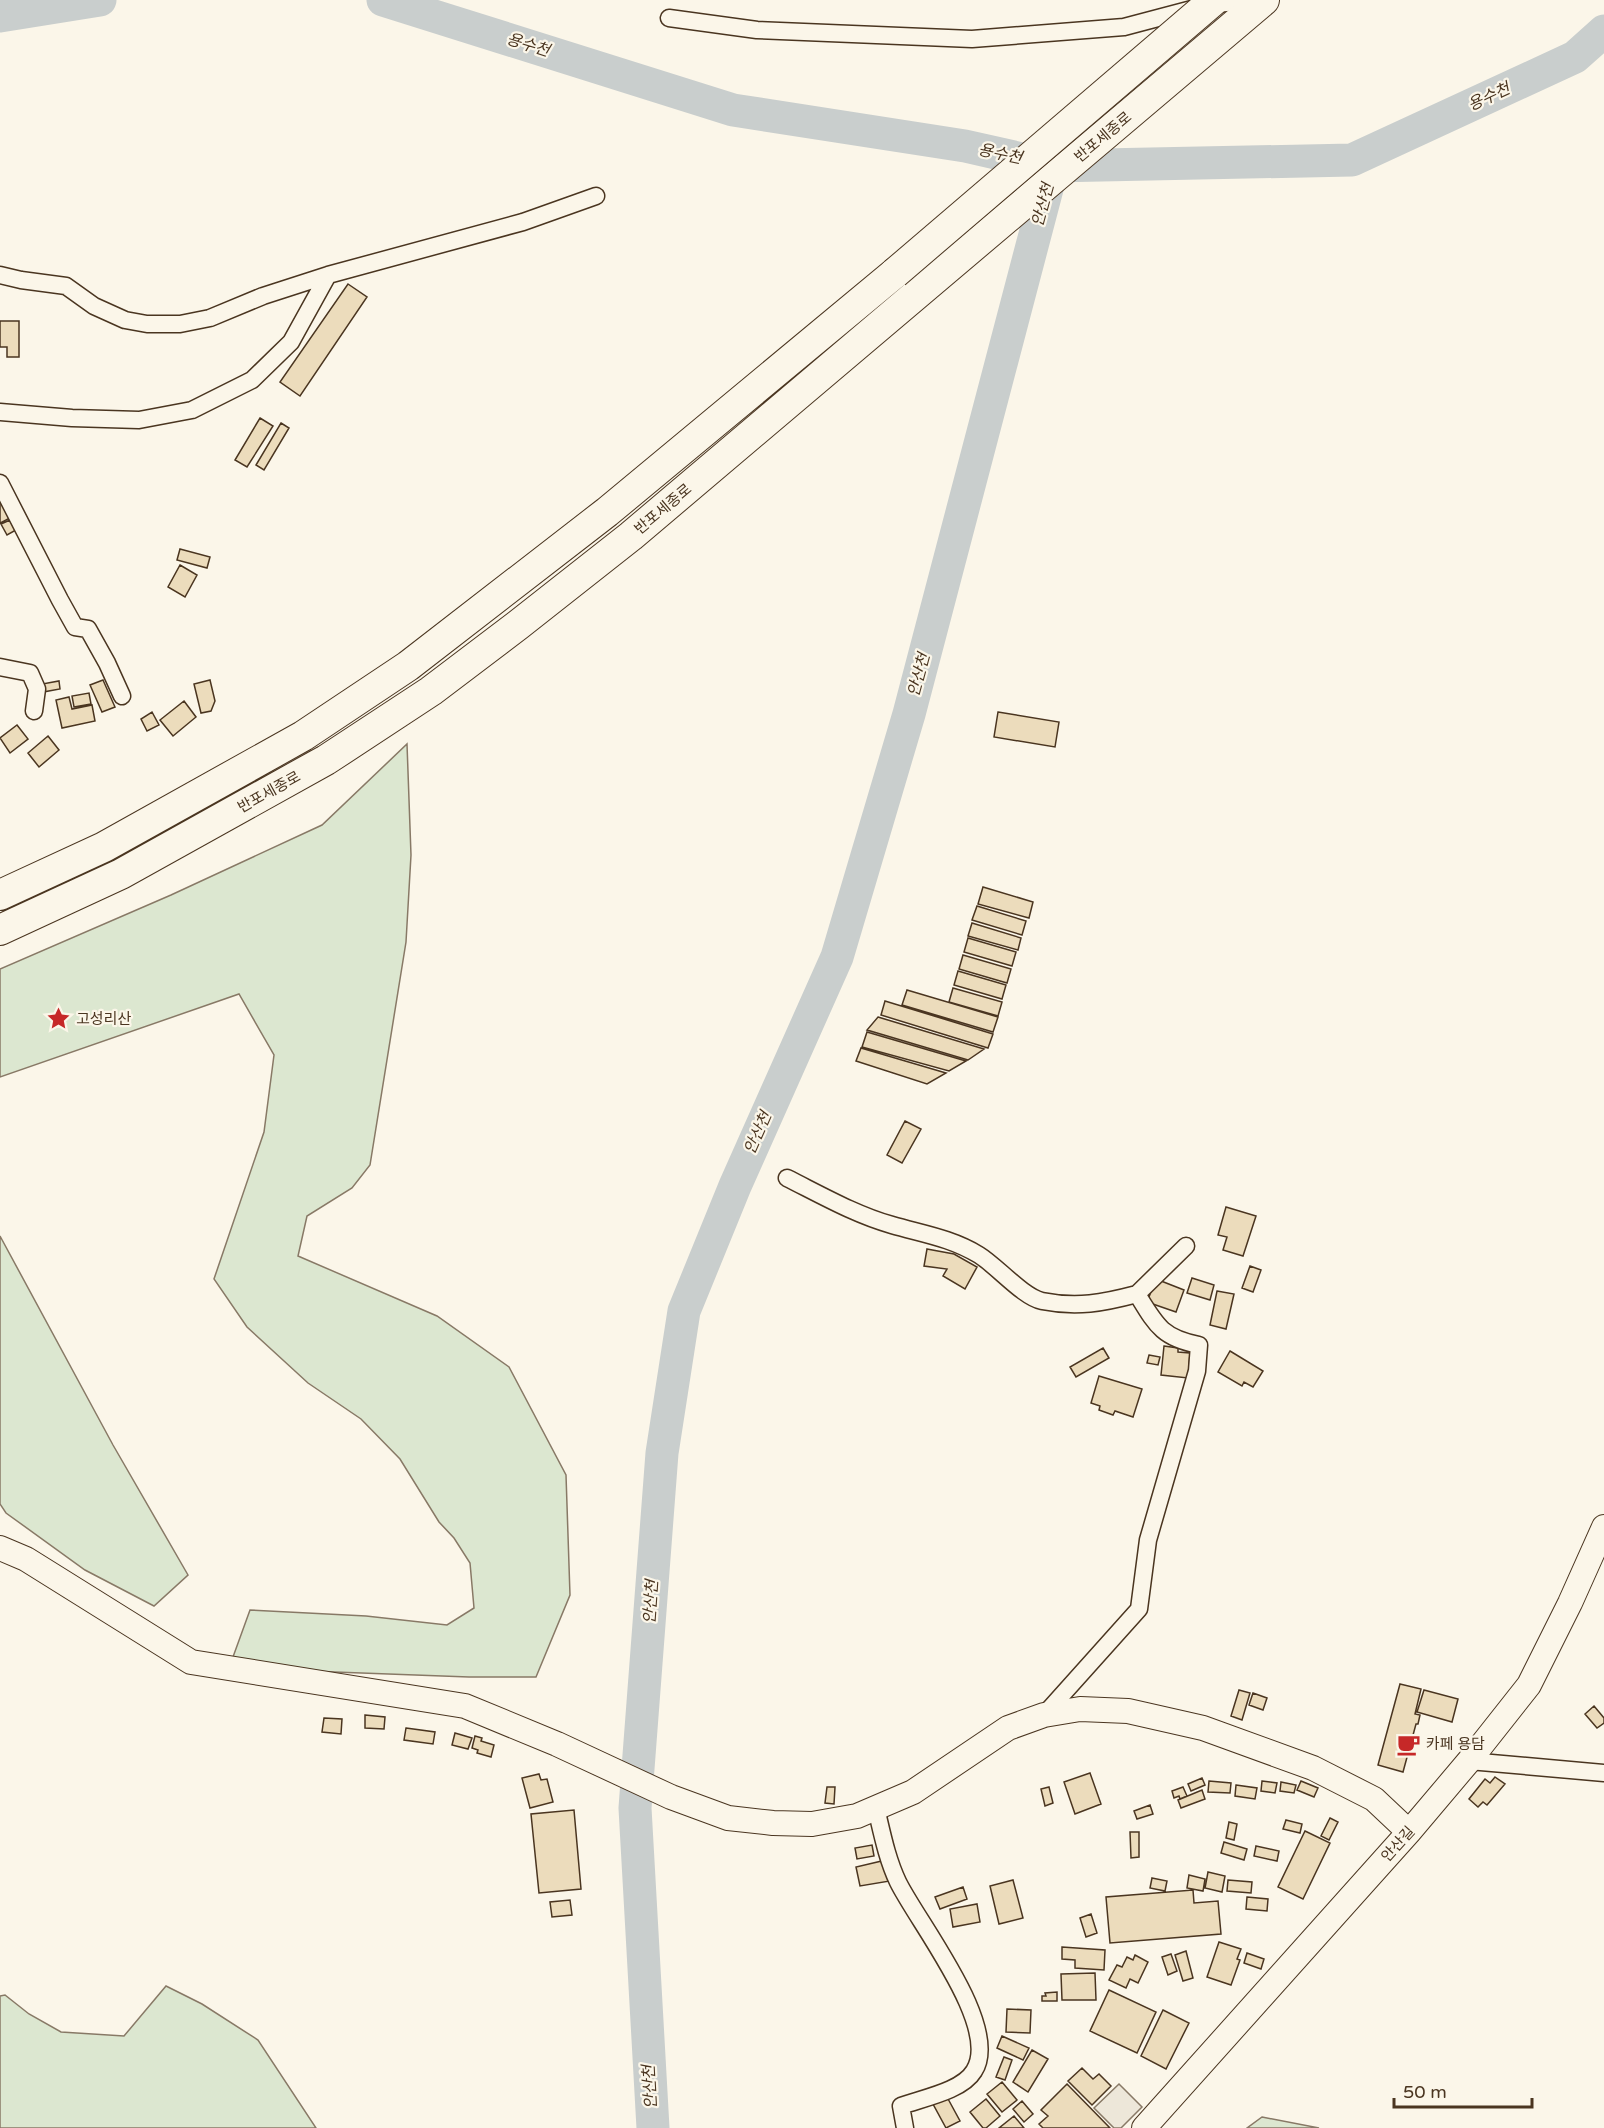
<svg xmlns="http://www.w3.org/2000/svg" width="1604" height="2128" font-family="'Varela Round','Noto Sans KR',sans-serif">
<rect width="100%" height="100%" fill="#fbf6e9"/>
<path fill="#dce7d0" stroke="#887966" stroke-width="1.5" d="M 407,744 L 411,855 L 406,942 L 370,1165 L 352,1188 L 307,1216 L 298,1256 L 437,1316 L 509,1367 L 566,1475 L 570,1595 L 536,1677 L 469,1677 L 229,1668 L 250,1610 L 366,1616 L 447,1625 L 474,1608 L 470,1563 L 454,1538 L 439,1522 L 400,1459 L 361,1419 L 308,1383 L 247,1327 L 214,1279 L 264,1132 L 274,1055 L 239,994 L 0,1077 L 0,969 L 171,895 L 322,825 Z
M 0,1236 L 113,1445 L 188,1575 L 154,1606 L 85,1570 L 6,1513 L 0,1504 Z
M 166,1986 L 202,2004 L 258,2040 L 316,2128 L 0,2128 L 0,1996 L 5,1995 L 29,2014 L 61,2032 L 124,2036 Z
M 1262,2117 L 1319,2128 L 1247,2128 Z"/>
<path fill="#ede7d9" stroke="#887966" stroke-width="1.5" d="M 1119,2084 L 1142,2107 L 1121,2128 L 1114,2128 L 1094,2108 Z"/>
<g fill="none" stroke-linecap="round" stroke-linejoin="round">
<path stroke="#c9cecd" stroke-width="33" d="M 383,0 L 733,110 L 965,146 L 1053,166 L 1352,160 L 1575,57 L 1604,31
M 0,16 L 100,0
M 653,2128 L 635,1808 L 662,1453 L 684,1311 L 735,1186 L 837,957 L 909,714 L 1053,166"/>
</g>
<path fill="#ecdcbc" stroke="#4a3520" stroke-width="1.5" d="M 348,284 L 367,297 L 300,396 L 280,382 Z
M 0,321 L 19,321 L 19,357 L 7,357 L 7,347 L 0,347 Z
M 260,418 L 273,426 L 247,467 L 235,460 Z
M 281,423 L 289,428 L 264,470 L 256,465 Z
M 0,501 L 10,518 L 0,523 Z
M 10,520 L 16,530 L 7,535 L 1,524 Z
M 180,549 L 210,557 L 207,568 L 177,560 Z
M 180,565 L 197,575 L 185,597 L 168,587 Z
M 103,680 L 115,707 L 102,712 L 90,685 Z
M 210,680 L 215,701 L 211,711 L 201,713 L 194,684 Z
M 59,681 L 60,689 L 43,692 L 42,684 Z
M 89,693 L 91,704 L 74,707 L 72,696 Z
M 69,697 L 72,709 L 92,705 L 95,721 L 62,728 L 56,700 Z
M 184,701 L 196,717 L 173,736 L 160,720 Z
M 152,712 L 159,725 L 147,731 L 141,719 Z
M 998,712 L 1059,722 L 1055,747 L 994,737 Z
M 17,725 L 28,739 L 10,753 L 0,738 Z
M 48,736 L 59,750 L 39,767 L 28,753 Z
M 983,887 L 1033,902 L 1029,918 L 978,904 Z
M 977,906 L 1026,921 L 1022,935 L 972,920 Z
M 972,923 L 1021,938 L 1018,950 L 968,936 Z
M 968,938 L 1016,952 L 1012,966 L 964,952 Z
M 963,955 L 1011,969 L 1007,983 L 959,969 Z
M 958,971 L 1006,985 L 1002,999 L 954,985 Z
M 953,988 L 1002,1002 L 998,1016 L 949,1002 Z
M 907,990 L 998,1017 L 993,1032 L 902,1005 Z
M 885,1001 L 993,1034 L 988,1048 L 881,1015 Z
M 878,1017 L 984,1049 L 968,1060 L 867,1030 Z
M 867,1032 L 966,1061 L 949,1071 L 862,1047 Z
M 861,1048 L 946,1073 L 927,1084 L 856,1061 Z
M 905,1121 L 921,1129 L 902,1163 L 887,1155 Z
M 1226,1207 L 1256,1216 L 1243,1256 L 1223,1250 L 1227,1237 L 1218,1235 Z
M 927,1249 L 954,1254 L 977,1267 L 965,1289 L 943,1276 L 947,1269 L 924,1266 Z
M 1250,1266 L 1261,1270 L 1253,1292 L 1242,1288 Z
M 1192,1278 L 1214,1285 L 1210,1300 L 1187,1293 Z
M 1156,1279 L 1184,1290 L 1176,1312 L 1147,1302 Z
M 1217,1291 L 1234,1294 L 1226,1329 L 1210,1325 Z
M 1164,1346 L 1178,1348 L 1178,1352 L 1190,1353 L 1188,1378 L 1161,1375 Z
M 1103,1348 L 1109,1358 L 1076,1377 L 1070,1367 Z
M 1230,1351 L 1263,1371 L 1253,1387 L 1244,1382 L 1242,1386 L 1218,1372 Z
M 1149,1355 L 1160,1357 L 1158,1365 L 1147,1363 Z
M 1099,1376 L 1142,1389 L 1133,1417 L 1115,1411 L 1113,1415 L 1099,1410 L 1100,1406 L 1091,1403 Z
M 1400,1684 L 1421,1689 L 1415,1714 L 1420,1715 L 1418,1724 L 1416,1724 L 1403,1772 L 1378,1765 Z
M 1239,1690 L 1250,1693 L 1242,1720 L 1231,1716 Z
M 1424,1690 L 1458,1699 L 1452,1722 L 1417,1712 Z
M 1253,1693 L 1267,1698 L 1263,1710 L 1249,1705 Z
M 1594,1706 L 1604,1718 L 1604,1723 L 1597,1728 L 1585,1714 Z
M 365,1715 L 385,1717 L 384,1729 L 365,1728 Z
M 324,1718 L 342,1719 L 341,1734 L 322,1732 Z
M 406,1728 L 435,1732 L 433,1744 L 404,1740 Z
M 455,1733 L 472,1738 L 468,1749 L 452,1745 Z
M 475,1736 L 482,1738 L 481,1741 L 494,1745 L 491,1757 L 477,1753 L 478,1750 L 472,1748 Z
M 1090,1773 L 1101,1804 L 1075,1814 L 1064,1782 Z
M 539,1774 L 541,1780 L 547,1779 L 553,1802 L 530,1808 L 522,1778 Z
M 1495,1777 L 1505,1784 L 1487,1805 L 1483,1802 L 1478,1807 L 1469,1799 L 1485,1779 L 1490,1783 Z
M 1202,1778 L 1205,1785 L 1191,1791 L 1188,1784 Z
M 1209,1781 L 1231,1783 L 1230,1793 L 1208,1792 Z
M 1262,1781 L 1277,1783 L 1275,1793 L 1261,1791 Z
M 1301,1781 L 1318,1788 L 1314,1797 L 1297,1790 Z
M 1281,1782 L 1296,1785 L 1294,1793 L 1280,1791 Z
M 1236,1785 L 1257,1788 L 1255,1799 L 1235,1796 Z
M 827,1787 L 835,1787 L 834,1804 L 825,1803 Z
M 1049,1787 L 1053,1803 L 1045,1806 L 1041,1789 Z
M 1183,1787 L 1187,1796 L 1180,1799 L 1179,1796 L 1174,1798 L 1172,1791 Z
M 1202,1790 L 1205,1799 L 1181,1808 L 1178,1800 Z
M 1150,1805 L 1153,1814 L 1137,1819 L 1134,1811 Z
M 574,1810 L 581,1889 L 539,1893 L 531,1814 Z
M 1330,1818 L 1338,1822 L 1329,1840 L 1321,1836 Z
M 1286,1820 L 1302,1824 L 1300,1833 L 1283,1829 Z
M 1229,1822 L 1237,1824 L 1234,1840 L 1226,1838 Z
M 1305,1831 L 1330,1843 L 1303,1899 L 1278,1887 Z
M 1130,1832 L 1139,1832 L 1139,1857 L 1131,1858 Z
M 1224,1842 L 1247,1849 L 1244,1860 L 1221,1853 Z
M 872,1845 L 874,1856 L 857,1859 L 855,1848 Z
M 1256,1846 L 1279,1851 L 1277,1861 L 1254,1856 Z
M 886,1860 L 890,1881 L 860,1886 L 856,1867 Z
M 1208,1872 L 1225,1876 L 1222,1892 L 1205,1888 Z
M 1189,1875 L 1205,1879 L 1203,1891 L 1187,1888 Z
M 1152,1878 L 1167,1881 L 1165,1891 L 1150,1888 Z
M 1013,1880 L 1023,1918 L 999,1924 L 990,1886 Z
M 1228,1880 L 1252,1882 L 1251,1893 L 1227,1891 Z
M 963,1887 L 967,1899 L 940,1909 L 935,1897 Z
M 1193,1890 L 1194,1903 L 1218,1901 L 1221,1934 L 1110,1943 L 1106,1897 Z
M 1247,1897 L 1268,1899 L 1267,1911 L 1246,1909 Z
M 570,1900 L 572,1915 L 552,1917 L 550,1902 Z
M 977,1904 L 980,1922 L 953,1927 L 950,1909 Z
M 1091,1914 L 1097,1933 L 1086,1937 L 1080,1918 Z
M 1219,1942 L 1241,1949 L 1237,1959 L 1240,1960 L 1231,1985 L 1207,1977 Z
M 1062,1947 L 1105,1950 L 1104,1970 L 1075,1968 L 1075,1960 L 1062,1959 Z
M 1186,1951 L 1193,1978 L 1183,1981 L 1175,1955 Z
M 1247,1953 L 1264,1959 L 1261,1969 L 1244,1963 Z
M 1171,1954 L 1177,1971 L 1168,1975 L 1162,1957 Z
M 1135,1955 L 1148,1962 L 1138,1983 L 1130,1979 L 1126,1988 L 1109,1980 L 1117,1965 L 1122,1967 L 1127,1957 L 1133,1960 Z
M 1095,1973 L 1096,2000 L 1062,2000 L 1061,1974 Z
M 1109,1990 L 1156,2012 L 1137,2053 L 1090,2031 Z
M 1057,1992 L 1057,2001 L 1042,2001 L 1042,1996 L 1046,1996 L 1045,1993 Z
M 1007,2009 L 1031,2010 L 1030,2033 L 1006,2032 Z
M 1163,2010 L 1189,2023 L 1166,2069 L 1141,2056 Z
M 1002,2036 L 1029,2048 L 1023,2060 L 997,2048 Z
M 1032,2050 L 1048,2059 L 1028,2092 L 1013,2082 Z
M 1004,2057 L 1012,2060 L 1005,2080 L 996,2077 Z
M 1082,2068 L 1093,2079 L 1099,2074 L 1111,2086 L 1092,2105 L 1068,2081 Z
M 1002,2082 L 1017,2100 L 1002,2112 L 987,2094 Z
M 1067,2084 L 1110,2128 L 1043,2128 L 1039,2124 L 1048,2116 L 1041,2110 Z
M 947,2097 L 960,2121 L 946,2128 L 933,2104 Z
M 986,2099 L 1000,2116 L 986,2128 L 983,2128 L 970,2112 Z
M 1022,2101 L 1033,2114 L 1024,2122 L 1013,2109 Z
M 1014,2116 L 1024,2128 L 999,2128 Z"/>
<g fill="none" stroke-linecap="round" stroke-linejoin="round">
<defs>
<path id="street" d="M 669,18 L 757,30 L 972,39 L 1124,27 L 1207,5 L 1255,0
M 0,275 L 21,280 L 66,286 L 94,306 L 125,320 L 147,324 L 180,324 L 210,318 L 263,296 L 328,275
M 0,412 L 72,418 L 139,420 L 192,410 L 252,380 L 291,342 L 328,275 L 523,222 L 596,196
M 0,483 L 60,600 L 75,627 L 88,629 L 107,663 L 122,696
M 0,667 L 30,673 L 37,689 L 34,711
M 787,1178 C 821,1195 856,1215 892,1225 C 923,1234 951,1238 979,1255 C 997,1266 1023,1297 1042,1301 C 1077,1308 1103,1303 1137,1294 C 1156,1325 1162,1338 1199,1345 L 1197,1371 L 1148,1540 L 1139,1609 L 1044,1715
M 1137,1294 L 1186,1246
M 1469,1761 L 1604,1773
M 876,1808 C 882,1833 887,1859 898,1882 C 918,1923 1002,2027 974,2071 C 962,2091 923,2098 901,2106 L 905,2128"/>
<path id="secondary" d="M 0,1548 L 26,1559 L 191,1662 L 465,1706 L 557,1744 L 671,1797 L 728,1818 L 773,1823 L 812,1824 L 857,1816 L 913,1792 L 1008,1728 L 1044,1715 L 1080,1709 L 1128,1711 L 1203,1728 L 1313,1768 L 1374,1799 L 1409,1832
M 1144,2128 L 1409,1832 L 1469,1761 L 1529,1685 L 1570,1603 L 1604,1527"/>
<path id="highway" d="M 0,895 L 104,847 L 303,736 L 408,666 L 607,512 L 895,273
M 0,930 L 121,874 L 326,760 L 431,691 L 518,625 L 631,536 L 1264,0"/>
</defs>
<use href="#street" stroke="#4a3520" stroke-width="19"/>
<use href="#secondary" stroke="#4a3520" stroke-width="26"/>
<use href="#highway" stroke="#4a3520" stroke-width="32"/>
<use href="#street" stroke="#fbf6e9" stroke-width="16"/>
<use href="#secondary" stroke="#fbf6e9" stroke-width="24"/>
<use href="#highway" stroke="#fbf6e9" stroke-width="30"/>
<defs>
<path id="highway-bridge" d="M 895,273 L 1214,0"/>
</defs>
<use href="#highway-bridge" stroke="#4a3520" stroke-width="32" stroke-linecap="butt"/>
<use href="#highway-bridge" stroke="#fbf6e9" stroke-width="30"/>
</g>
<defs>
<symbol id="sight-bare" viewBox="-9 -9 18 18"><path d="M0-6L1.8-2.2L6-1.7L2.9 1.2L3.7 5.4L0 3.3L-3.7 5.4L-2.9 1.2L-6-1.7L-1.8-2.2Z" fill="#c62828" stroke="#fbf6e9" stroke-width="2.5" paint-order="stroke"/></symbol>
<symbol id="cafe-bare" viewBox="-9 -9 18 18"><path d="M-5.5-4.5H6V0H3Q3 3.5 0 3.5H-2.5Q-5.5 3.5-5.5 0ZM3-3.2v2h1.7v-2ZM-6 4.5H4V6H-6Z" fill="#c62828" stroke="#fbf6e9" stroke-width="2.5" paint-order="stroke"/></symbol>
</defs>
<g fill-rule="evenodd">
<use href="#sight-bare" x="42" y="1002" width="33" height="33"/>
<use href="#cafe-bare" x="1392" y="1728" width="33" height="33"/>
</g>
<g text-anchor="middle" dominant-baseline="central" stroke-width="4.5" stroke-linejoin="round" paint-order="stroke">
<g font-size="15" fill="#4a3520" stroke="#fbf6e9">
<text transform="translate(1103 137) rotate(-40)">반포세종로</text>
<text transform="translate(663 509) rotate(-40)">반포세종로</text>
<text transform="translate(269 792) rotate(-29)">반포세종로</text>
<text transform="translate(1398 1844) rotate(-48)">안산길</text>
</g>
<g font-size="15" fill="#4a3520" stroke="#fbf6e9" text-anchor="start">
<text x="76" y="1019">고성리산</text>
<text x="1426" y="1744">카페 용담</text>
</g>
<g font-size="16" font-style="italic" fill="#4a3520" stroke="#fbf6e9">
<text transform="translate(528 45) rotate(17)">용수천</text>
<text transform="translate(1489 97) rotate(-25)">용수천</text>
<text transform="translate(1000 154) rotate(12)">용수천</text>
<text transform="translate(1043 205) rotate(-75)">안산천</text>
<text transform="translate(919 675) rotate(-75)">안산천</text>
<text transform="translate(758 1133) rotate(-66)">안산천</text>
<text transform="translate(651 1602) rotate(-86)">안산천</text>
<text transform="translate(650 2087) rotate(-93)">안산천</text>
</g>
</g>
<path d="M1394 2098v9h138v-9" fill="none" stroke="#4a3520" stroke-width="3"/>
<text x="1403" y="2098" font-size="18" fill="#4a3520" stroke="#fbf6e9" stroke-width="4.5" paint-order="stroke">50 m</text>
</svg>
